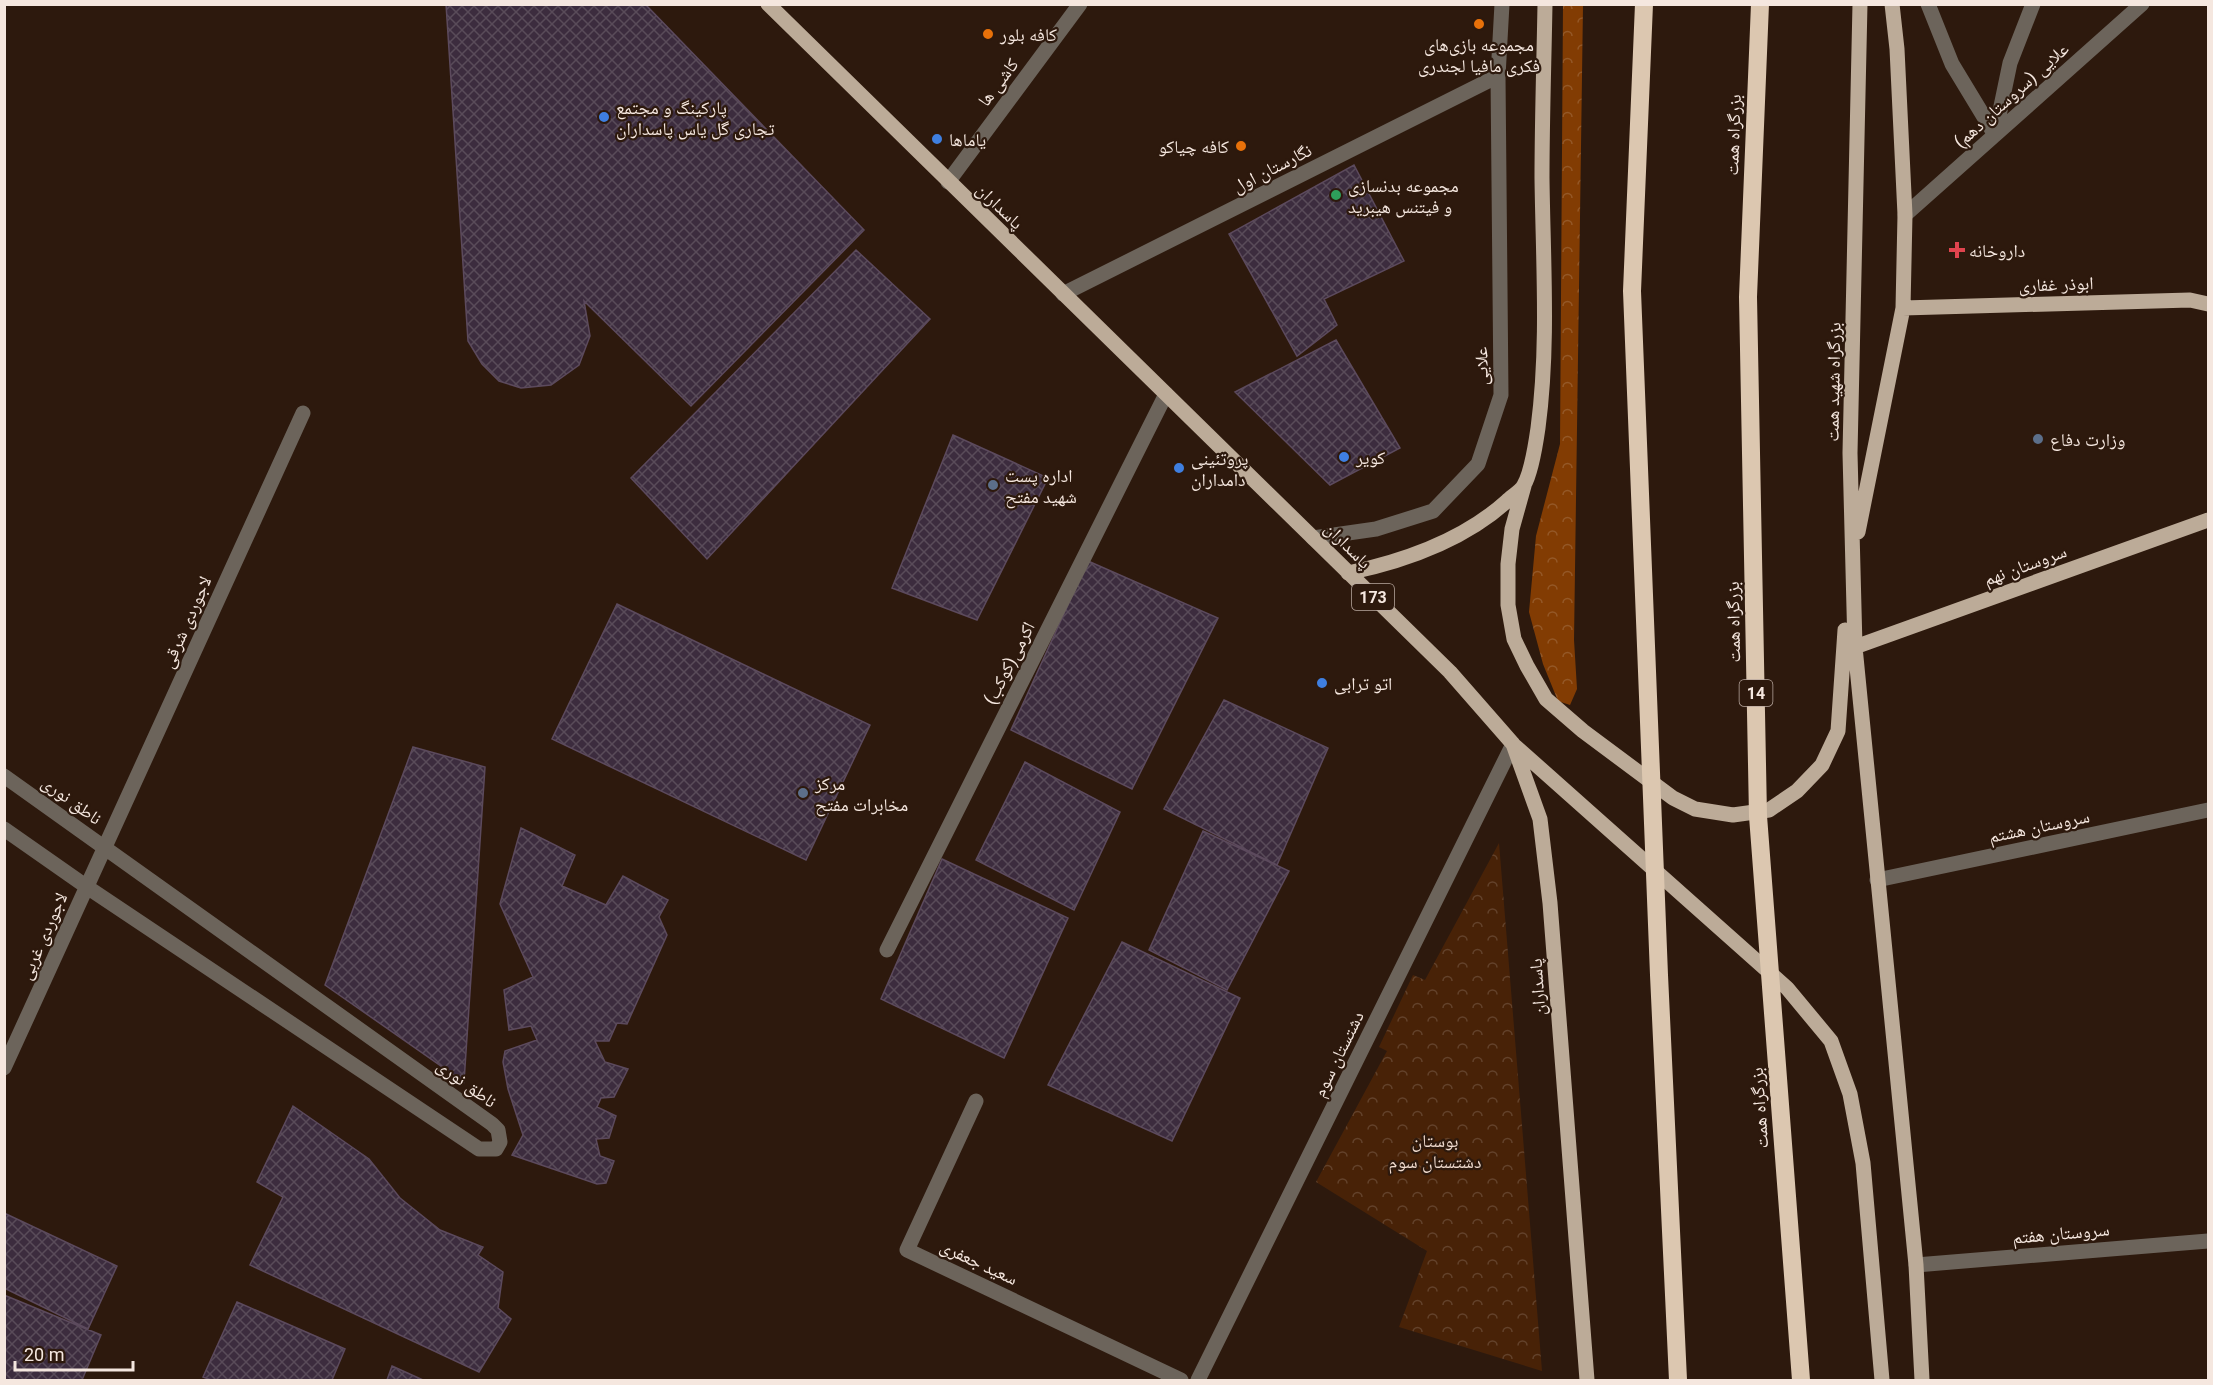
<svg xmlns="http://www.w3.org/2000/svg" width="2213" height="1385" font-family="Roboto,'Noto Naskh Arabic',sans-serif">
<defs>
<pattern id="forest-crowns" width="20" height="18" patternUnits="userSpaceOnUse" patternTransform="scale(1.5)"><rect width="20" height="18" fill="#823c03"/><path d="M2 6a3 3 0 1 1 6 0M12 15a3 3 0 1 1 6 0" fill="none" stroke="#945827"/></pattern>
<pattern id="park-crowns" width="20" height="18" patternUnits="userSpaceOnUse" patternTransform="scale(1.5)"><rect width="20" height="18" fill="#482207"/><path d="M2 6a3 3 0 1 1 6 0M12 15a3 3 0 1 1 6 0" fill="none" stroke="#63422b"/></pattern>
<pattern id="building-cross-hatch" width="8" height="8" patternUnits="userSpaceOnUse" patternTransform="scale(1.5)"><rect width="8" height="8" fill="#3c2c3e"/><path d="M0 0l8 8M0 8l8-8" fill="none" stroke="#594b59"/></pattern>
</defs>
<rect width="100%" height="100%" fill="#2d190d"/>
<path fill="url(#forest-crowns)" d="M 1563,5 L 1583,5 L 1574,640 L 1577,689 L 1570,705 L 1558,701 L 1543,664 L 1529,612 L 1536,536 L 1560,444 Z"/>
<path fill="url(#park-crowns)" d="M 1499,843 L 1542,1371 L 1399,1327 L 1427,1251 L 1316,1182 L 1387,1051 L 1379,1047 L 1413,975 L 1425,980 Z"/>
<path fill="url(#building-cross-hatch)" stroke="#5c4a5d" stroke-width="1.5" d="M 446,4 L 645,4 L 864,230 L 691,406 L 584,301 L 590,336 L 579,365 L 551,385 L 521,388 L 499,381 L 482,364 L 468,341 Z
M 1354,165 L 1404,261 L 1324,299 L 1337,325 L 1297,356 L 1229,234 Z
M 856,250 L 930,319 L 707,559 L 631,478 Z
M 1336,340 L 1400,448 L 1330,485 L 1235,392 Z
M 953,435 L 1048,478 L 977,620 L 892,588 Z
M 1088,561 L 1218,618 L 1132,789 L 1011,730 Z
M 617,604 L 870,725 L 806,860 L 552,739 Z
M 1224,700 L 1328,748 L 1277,865 L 1164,809 Z
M 413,747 L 485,767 L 464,1082 L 325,985 Z
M 1025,762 L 1120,812 L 1074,910 L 976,860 Z
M 521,828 L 575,855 L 562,886 L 606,905 L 623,876 L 668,900 L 659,917 L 667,935 L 627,1024 L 617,1023 L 609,1041 L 595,1041 L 605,1062 L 628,1069 L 614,1097 L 601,1098 L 597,1107 L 616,1116 L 609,1138 L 596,1139 L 600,1156 L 614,1161 L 606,1183 L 597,1184 L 512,1155 L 523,1135 L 508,1089 L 503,1062 L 505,1051 L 537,1040 L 531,1026 L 509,1030 L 504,990 L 533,977 L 500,904 Z
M 1203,831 L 1289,871 L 1227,990 L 1149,950 Z
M 942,859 L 1068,918 L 1004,1058 L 881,999 Z
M 1122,942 L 1240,998 L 1172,1141 L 1048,1085 Z
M 293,1106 L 369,1159 L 400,1198 L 440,1230 L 483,1247 L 478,1255 L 503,1272 L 498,1308 L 511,1319 L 479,1372 L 250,1265 L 283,1197 L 257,1182 Z
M 4,1213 L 117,1266 L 88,1329 L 4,1288 Z
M 4,1295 L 101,1335 L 82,1380 L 4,1380 Z
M 237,1302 L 345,1349 L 332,1380 L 211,1380 L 203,1377 Z
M 392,1366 L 423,1380 L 387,1380 Z"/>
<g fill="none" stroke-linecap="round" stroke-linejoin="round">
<path stroke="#6c645b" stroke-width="15" d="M 1928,4 L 1952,64 L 1995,135
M 1995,135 L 2010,63 L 2033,4
M 948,182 L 1080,4
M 1905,215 L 2142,4
M 1063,294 L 1498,76
M 1313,538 L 1376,529 L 1433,511 L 1478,464 L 1501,395 L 1498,76 L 1502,4
M 4,776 L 492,1124 L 498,1130 L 500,1142 L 496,1149 L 479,1149 L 87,887 L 4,829
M 1877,880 L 2208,810
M 887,950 L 1166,394
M 4,1068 L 303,413
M 976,1101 L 907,1250 L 1181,1380
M 1916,1265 L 2208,1241
M 1198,1380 L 1513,744"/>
<path stroke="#bcab98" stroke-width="15" d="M 768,4 L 1450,672 L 1513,744 L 1540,819 L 1550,903 L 1587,1380
M 1860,4 L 1850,453 L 1855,647 L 1916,1265 L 1922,1380
M 1903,308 L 2190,300 L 2208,304
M 1524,486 L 1512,529 L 1508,564 L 1508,605 L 1514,639 L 1527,666 L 1546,699 L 1583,731 L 1673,798 L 1695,809 L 1733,815 L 1769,810 L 1797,791 L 1822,765 L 1838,731 L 1845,630
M 1858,532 L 1903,308 L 1905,215 L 1897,49 L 1892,4
M 1348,573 C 1405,561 1463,541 1507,501 C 1512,496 1521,491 1524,485 C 1531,473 1536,442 1538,428 C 1549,345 1543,261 1542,178 C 1542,120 1544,62 1545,4
M 1855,647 L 2208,520
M 1515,746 L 1787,988 L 1831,1041 L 1850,1094 L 1863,1163 L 1882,1380"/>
<path stroke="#dcc7b0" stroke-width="18" d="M 1644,4 L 1632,291 L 1659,975 L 1678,1380
M 1760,4 L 1748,297 L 1758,816 L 1801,1380"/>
</g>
<g fill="#e8710a" stroke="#2d190d" stroke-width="2">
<circle cx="1479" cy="24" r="6"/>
<circle cx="988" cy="34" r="6"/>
<circle cx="1241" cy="146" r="6"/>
</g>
<g fill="#3f7fe0" stroke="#2d190d" stroke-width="2">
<circle cx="604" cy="117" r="6"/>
<circle cx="937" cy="139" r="6"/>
<circle cx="1344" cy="457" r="6"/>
<circle cx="1179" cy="468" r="6"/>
<circle cx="1322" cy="683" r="6"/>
</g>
<circle fill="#2e9e5b" stroke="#2d190d" stroke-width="2" cx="1336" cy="195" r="6"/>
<path fill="#e0444e" stroke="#2d190d" stroke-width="2" d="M1954 241h6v6h6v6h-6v6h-6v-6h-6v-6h6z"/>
<g fill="#5c6f8a" stroke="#2d190d" stroke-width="2">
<circle cx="2038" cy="439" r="6"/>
<circle cx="993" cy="485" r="6"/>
<circle cx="803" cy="793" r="6"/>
</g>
<g text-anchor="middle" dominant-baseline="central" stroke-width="4.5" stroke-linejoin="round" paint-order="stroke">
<g fill="#2d190d" stroke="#b9a9a0" stroke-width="1.5">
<rect x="1352" y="584" width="42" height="26" rx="4.5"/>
<rect x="1739.5" y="680" width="33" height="26" rx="4.5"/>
</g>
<g font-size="16" font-weight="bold" fill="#f5e7df">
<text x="1373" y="597">173</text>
<text x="1756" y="693">14</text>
</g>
<g font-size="18" fill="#f5e7df" stroke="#2d190d" text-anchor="start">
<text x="1000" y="34">کافه بلور</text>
<text x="1479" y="44" text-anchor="middle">مجموعه بازی‌های<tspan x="1479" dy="21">فکری مافیا لجندری</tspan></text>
<text x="616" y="107">پارکینگ و مجتمع<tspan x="616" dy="21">تجاری گل یاس پاسداران</tspan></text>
<text x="949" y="139">یاماها</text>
<text x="1229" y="146" text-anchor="end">کافه چیاکو</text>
<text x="1348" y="185">مجموعه بدنسازی<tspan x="1348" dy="21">و فیتنس هیبرید</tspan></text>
<text x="1969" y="250">داروخانه</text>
<text x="2050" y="439">وزارت دفاع</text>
<text x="1356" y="457">کویر</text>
<text x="1191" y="458">پروتئینی<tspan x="1191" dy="21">دامداران</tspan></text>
<text x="1005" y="475">اداره پست<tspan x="1005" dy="21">شهید مفتح</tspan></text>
<text x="1334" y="683">اتو ترابی</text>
<text x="815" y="783">مرکز<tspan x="815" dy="21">مخابرات مفتح</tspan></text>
</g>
<g font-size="18" fill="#f5e7df" stroke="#2d190d">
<text transform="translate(998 82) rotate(-53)">کاشی ها</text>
<text transform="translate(2011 95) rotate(-42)">علایی (سروستان دهم)</text>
<text transform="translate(1733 135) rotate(-88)">بزرگراه همت</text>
<text transform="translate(1272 168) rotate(-27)">نگارستان اول</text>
<text transform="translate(1000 206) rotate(44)">پاسداران</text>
<text transform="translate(2056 284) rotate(-2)">ابوذر غفاری</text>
<text transform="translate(1481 366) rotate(-91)">علایی</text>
<text transform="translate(1833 382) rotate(-89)">بزرگراه شهید همت</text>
<text transform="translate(1348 545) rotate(45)">پاسداران</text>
<text transform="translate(2025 565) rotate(-20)">سروستان نهم</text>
<text transform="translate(186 622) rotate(-66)">لاجوردی شرقی</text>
<text transform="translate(1733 622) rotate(-91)">بزرگراه همت</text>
<text transform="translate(1009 663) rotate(-63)">اکرمی(کوکب)</text>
<text transform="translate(72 800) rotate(36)">ناطق نوری</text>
<text transform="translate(2039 826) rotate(-12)">سروستان هشتم</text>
<text transform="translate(43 936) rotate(-66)">لاجوردی غربی</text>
<text transform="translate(1537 987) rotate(-94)">پاسداران</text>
<text transform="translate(1338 1054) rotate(-64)">دشتستان سوم</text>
<text transform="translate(467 1083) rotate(36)">ناطق نوری</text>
<text transform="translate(1759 1108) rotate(-94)">بزرگراه همت</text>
<text transform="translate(2061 1233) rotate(-5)">سروستان هفتم</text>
<text transform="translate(979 1262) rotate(25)">سعید جعفری</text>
</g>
<g font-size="18" fill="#f0dbcf" stroke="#2d190d">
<text x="1435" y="1140">بوستان<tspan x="1435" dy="21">دشتستان سوم</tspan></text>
</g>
</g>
<rect width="2213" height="1385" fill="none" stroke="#f5e7df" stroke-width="12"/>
<path d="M15 1361v9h118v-9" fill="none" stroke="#f5e7df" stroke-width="3"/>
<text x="24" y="1361" font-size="18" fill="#f5e7df" stroke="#2d190d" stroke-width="4.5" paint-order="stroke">20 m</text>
</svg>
